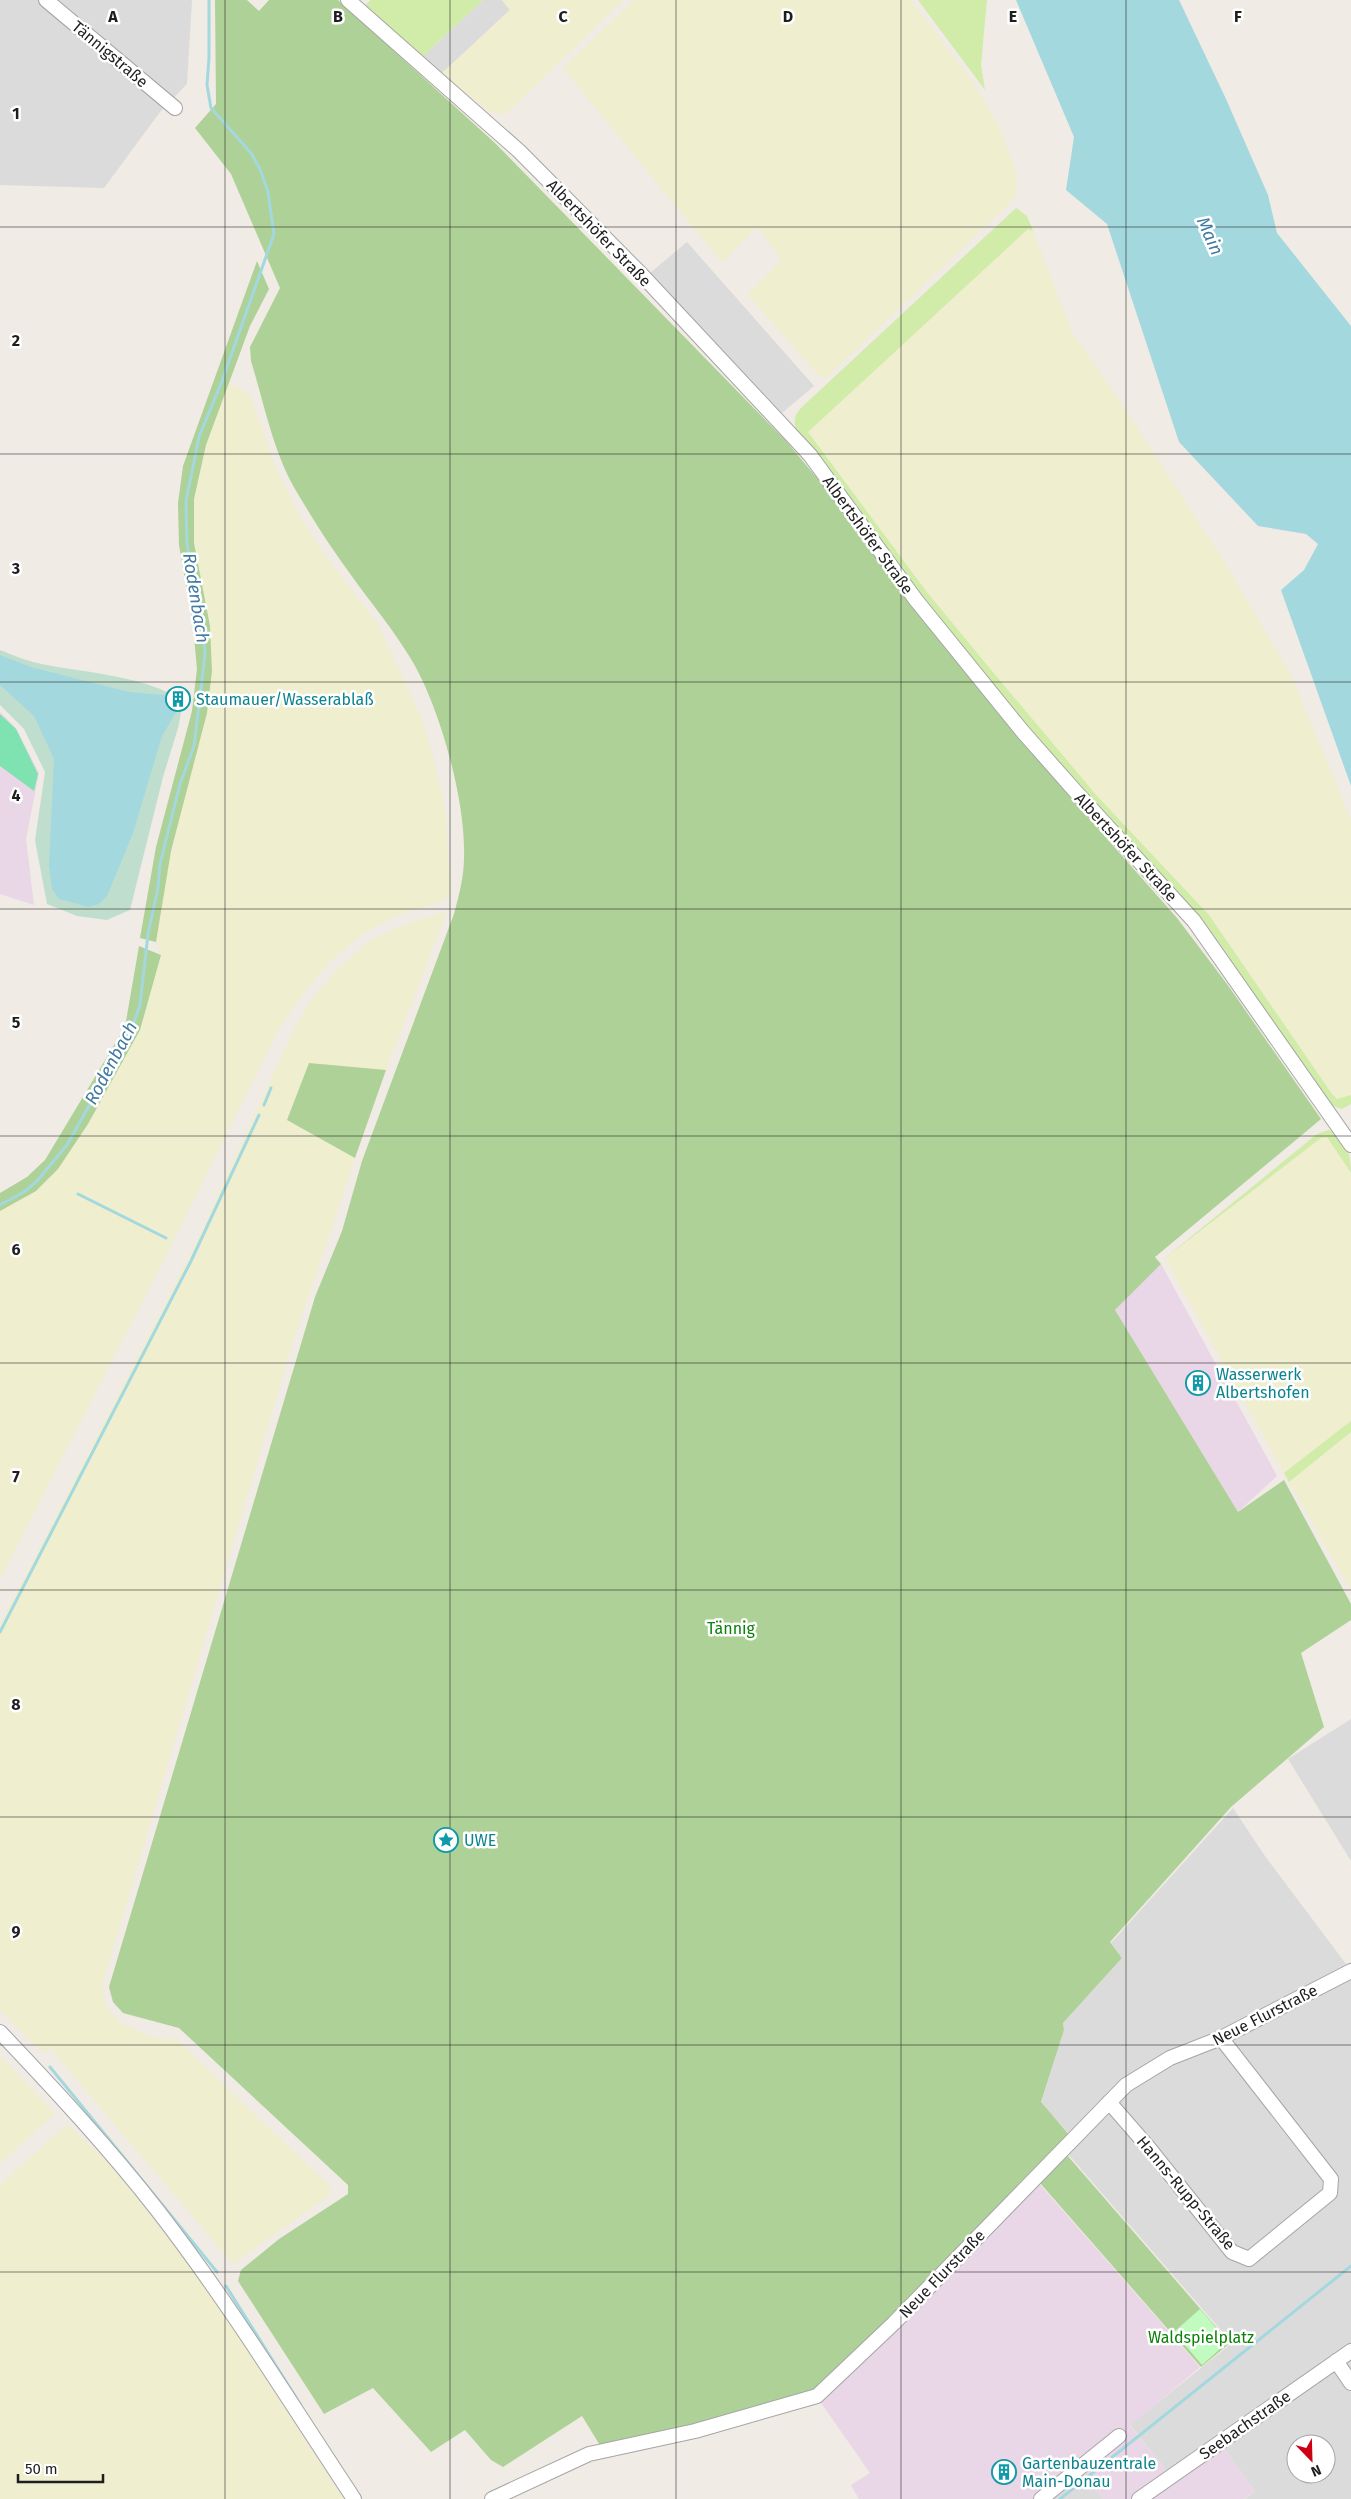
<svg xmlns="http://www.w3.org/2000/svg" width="1351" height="2499" font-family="'Fira Sans',sans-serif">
<rect width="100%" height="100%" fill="#f0ebe4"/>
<path fill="#dcdbdb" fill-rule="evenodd" d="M 0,0 L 192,0 L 187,84 L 160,112 L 104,188 L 0,185 Z
M 483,0 L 502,0 L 510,10 L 441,74 L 422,57 Z
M 687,242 L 814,386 L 782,413 L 650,273 Z
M 1351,1719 L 1351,1861 L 1288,1759 Z
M 1233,1808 L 1265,1856 L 1346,1964 L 1351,1962 L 1351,2499 L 1245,2499 L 1255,2491 L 1223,2447 L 1175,2481 L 1130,2425 L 1232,2343 L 1061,2146 L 1072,2137 L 1041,2103 L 1064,2030 L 1063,2023 L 1122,1958 L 1111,1943 ZM 1296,2444 L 1326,2444 L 1326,2474 L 1296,2474 Z
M 1078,2467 L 1103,2499 L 1038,2499 Z"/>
<path fill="#e9d6e7" d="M 0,712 L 16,728 L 39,773 L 26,839 L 34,905 L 0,894 Z
M 1161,1264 L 1277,1476 L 1238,1512 L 1115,1310 Z
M 1035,2179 L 1200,2367 L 1130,2426 L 1175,2481 L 1223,2447 L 1255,2491 L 1244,2499 L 1103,2499 L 1078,2467 L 1037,2499 L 859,2499 L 851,2485 L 870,2473 L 817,2397 Z"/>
<path fill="#efeecf" d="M 502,0 L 623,0 L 505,115 L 490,112 L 441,74 L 510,10 Z
M 634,0 L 911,0 L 972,81 L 998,124 L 1017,174 L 1016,194 L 1010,203 L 827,377 L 821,378 L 747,294 L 782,260 L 757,227 L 722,263 L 563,68 Z
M 1028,228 L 1033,231 L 1072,332 L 1123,406 L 1220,555 L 1290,673 L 1351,820 L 1351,1095 L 1344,1098 L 1337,1099 L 1332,1094 L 1209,915 L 1097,796 L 992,671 L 926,591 L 807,432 Z
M 229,384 L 250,394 L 275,466 L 301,518 L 328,559 L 376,621 L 419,712 L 433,755 L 445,809 L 451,892 L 444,900 L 394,917 L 362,934 L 331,961 L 305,991 L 278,1030 L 176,1236 L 0,1579 L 0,1211 L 36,1191 L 58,1169 L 161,955 L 156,942 L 171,851 L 207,713 L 212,671 L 210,626 L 194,543 L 194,499 L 206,445 Z
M 447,911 L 386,1070 L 309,1063 L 287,1120 L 355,1158 L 289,1355 L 103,1983 L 105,2005 L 119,2022 L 154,2038 L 176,2039 L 330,2186 L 331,2194 L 233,2264 L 50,2048 L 43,2053 L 0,2010 L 0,1625 L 194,1247 L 294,1029 L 313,997 L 338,969 L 368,942 L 396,928 Z
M 1327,1137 L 1351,1173 L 1351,1421 L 1284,1473 L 1165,1258 L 1321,1138 Z
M 1351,1432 L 1351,1590 L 1289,1482 Z
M 0,2056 L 55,2113 L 0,2164 Z
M 67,2124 L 107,2161 L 210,2291 L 343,2499 L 0,2499 L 0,2185 Z"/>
<path fill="#d0eca8" d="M 371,0 L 483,0 L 422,57 L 364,6 Z
M 918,0 L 987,0 L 981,65 L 985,90 Z
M 1016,208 L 1027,216 L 1033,231 L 1028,229 L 808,432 L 926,591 L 992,671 L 1097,796 L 1209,915 L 1332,1094 L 1337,1099 L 1351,1095 L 1351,1104 L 1342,1109 L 1330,1105 L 1284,1040 L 956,644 L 796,429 C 793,420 795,414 802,407 Z
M 1329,1130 C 1347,1138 1351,1155 1351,1173 L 1327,1137 L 1321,1138 L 1165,1258 L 1317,1134 Z
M 1351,1421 L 1351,1432 L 1289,1482 L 1284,1473 Z"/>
<path fill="#aed197" d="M 215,0 L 247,0 L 259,11 L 269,0 L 338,0 L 496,144 L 786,441 L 822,484 L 863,542 L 1071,798 L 1177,918 L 1227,984 L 1321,1119 L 1155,1257 L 1161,1264 L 1115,1310 L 1238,1512 L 1284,1480 L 1351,1604 L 1351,1620 L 1301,1653 L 1324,1727 L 1231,1807 L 1110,1942 L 1122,1958 L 1063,2023 L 1064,2030 L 1041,2102 L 1071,2137 L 1060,2147 L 1230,2343 L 1201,2367 L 1033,2175 L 814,2394 L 802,2399 L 601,2447 L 582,2416 L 503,2467 L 491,2460 L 465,2430 L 431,2452 L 373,2388 L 324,2414 L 238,2281 L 241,2270 L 279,2239 L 348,2194 L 348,2185 L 179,2028 L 123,2013 L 113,2002 L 109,1987 L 315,1297 L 342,1231 L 362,1161 L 454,914 C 459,895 464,877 464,858 C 466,801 440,707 411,659 C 393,629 371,603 351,575 C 331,548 312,518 295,489 C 273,451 264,403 251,361 L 250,347 L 280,288 L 231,174 L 195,128 L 216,104 Z
M 257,261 L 269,289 L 250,326 L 206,445 L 194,499 L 194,543 L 210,626 L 212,671 L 207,713 L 171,851 L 156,942 L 140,938 L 156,847 L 192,711 L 197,669 L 193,626 L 179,545 L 178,503 L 183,466 Z
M 139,946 L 161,955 L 140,1030 L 88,1124 L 58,1169 L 36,1191 L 0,1211 L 0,1193 L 27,1177 L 45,1160 L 125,1027 Z
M 309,1063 L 386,1070 L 355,1158 L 287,1120 Z"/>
<path fill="#c0decd" d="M 0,650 C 11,654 22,659 33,662 C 78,673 147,674 183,702 L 178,728 L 163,777 L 130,910 L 107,920 L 77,916 L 47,904 L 35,840 L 45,772 L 24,729 L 0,705 Z"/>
<path fill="#c1fbbf" d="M 1200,2309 L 1228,2342 L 1202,2365 L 1174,2332 Z"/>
<path fill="#7fe2b1" d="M 0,714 L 16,729 L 38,774 L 34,791 L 0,766 Z"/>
<path fill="#a3d8df" d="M 1016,0 L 1179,0 L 1226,99 L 1268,195 L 1277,233 L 1351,326 L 1351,786 L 1281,590 L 1304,570 L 1318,544 L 1306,534 L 1258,526 L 1179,442 L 1107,224 L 1066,190 L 1074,137 Z
M 0,655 L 31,667 L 129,692 L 172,696 L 181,704 L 162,736 L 133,833 L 107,896 L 99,904 L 89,907 L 59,899 L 52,889 L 49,866 L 54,759 L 34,716 L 0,685 Z"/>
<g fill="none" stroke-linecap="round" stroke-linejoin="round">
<path stroke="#a3d8df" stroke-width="3" d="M 264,1105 L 271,1088
M 78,1194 L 166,1238
M 0,1205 L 24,1192 L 37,1181 L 67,1145 L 130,1033 L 140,1005 L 148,934 L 158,888 L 160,864 L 180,784 L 194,746 L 205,655 L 203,622 L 187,544 L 186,501 L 199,437 L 222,381 L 274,234 L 268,192 L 260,169 L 251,153 L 211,108 L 207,85 L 209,58 L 209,0
M 0,1632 L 191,1261 L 259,1115
M 50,2067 L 217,2272
M 226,2286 L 300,2404
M 1060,2499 L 1351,2266"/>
<defs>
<path id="minor" d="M 46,0 L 175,108
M 348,0 L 519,151 L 641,274 L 810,455 L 916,600 L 1023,732 L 1076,792 L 1194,921 L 1351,1145
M 0,2032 C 55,2090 109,2148 158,2211 C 229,2303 290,2402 354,2499
M 1109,2102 L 1149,2148 L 1232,2252 L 1249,2259 L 1330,2193 L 1331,2179 L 1221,2038
M 1336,2361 L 1351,2383
M 492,2499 L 589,2454 L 695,2431 L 817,2396 L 894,2323 L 1126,2085 L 1170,2058 L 1221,2038 L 1351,1971
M 1041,2499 L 1119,2436
M 1139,2499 L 1351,2351"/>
</defs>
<use href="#minor" stroke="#a5a5a5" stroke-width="16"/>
<use href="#minor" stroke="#fff" stroke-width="14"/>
</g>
<path fill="none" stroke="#1e1e1e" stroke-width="1" stroke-opacity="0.55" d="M 225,0 L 225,2499M 450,0 L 450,2499M 676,0 L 676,2499M 901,0 L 901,2499M 1126,0 L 1126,2499M 0,227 L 1351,227M 0,454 L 1351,454M 0,682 L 1351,682M 0,909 L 1351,909M 0,1136 L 1351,1136M 0,1363 L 1351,1363M 0,1590 L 1351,1590M 0,1817 L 1351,1817M 0,2045 L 1351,2045M 0,2272 L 1351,2272"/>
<defs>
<symbol id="building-ring" viewBox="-11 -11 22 22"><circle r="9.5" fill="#fff" stroke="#0f9aa8" stroke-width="1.5"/><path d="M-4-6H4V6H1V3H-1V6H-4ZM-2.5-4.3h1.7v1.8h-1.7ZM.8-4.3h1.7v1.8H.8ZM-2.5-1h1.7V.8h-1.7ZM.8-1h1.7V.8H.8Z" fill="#0f9aa8"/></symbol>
<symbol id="sight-ring" viewBox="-11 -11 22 22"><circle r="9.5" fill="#fff" stroke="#0f9aa8" stroke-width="1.5"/><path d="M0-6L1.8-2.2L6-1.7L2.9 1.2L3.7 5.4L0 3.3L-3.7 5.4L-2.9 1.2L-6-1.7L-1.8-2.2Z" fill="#0f9aa8"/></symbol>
</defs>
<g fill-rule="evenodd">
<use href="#building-ring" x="164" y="685" width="28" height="28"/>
<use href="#building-ring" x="1184" y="1369" width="28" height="28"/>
<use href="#sight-ring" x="432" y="1826" width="28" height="28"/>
<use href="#building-ring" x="990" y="2458" width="28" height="28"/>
</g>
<g text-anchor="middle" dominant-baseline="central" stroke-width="5" stroke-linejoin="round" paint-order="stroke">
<g font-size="16" fill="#1e1e1e" stroke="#fff">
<text transform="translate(110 54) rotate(40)">Tännigstraße</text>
<text transform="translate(599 233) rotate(46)">Albertshöfer Straße</text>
<text transform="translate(868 535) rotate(54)">Albertshöfer Straße</text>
<text transform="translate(1126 847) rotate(47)">Albertshöfer Straße</text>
<text transform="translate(1265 2015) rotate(-27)">Neue Flurstraße</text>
<text transform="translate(1186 2193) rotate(50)">Hanns-Rupp-Straße</text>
<text transform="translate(942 2274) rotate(-46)">Neue Flurstraße</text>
<text transform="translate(1245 2425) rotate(-35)">Seebachstraße</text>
</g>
<g font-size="16" fill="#0d838f" stroke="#fff" text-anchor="start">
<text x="196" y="699">Staumauer/Wasserablaß</text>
<text x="1216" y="1374">Wasserwerk<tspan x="1216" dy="18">Albertshofen</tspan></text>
<text x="464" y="1840">UWE</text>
<text x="1022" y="2463">Gartenbauzentrale<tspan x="1022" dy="18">Main-Donau</tspan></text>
</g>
<g font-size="16" fill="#0a8107" stroke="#fff">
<text x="731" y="1628">Tännig</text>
<text x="1201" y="2337">Waldspielplatz</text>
</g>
<g font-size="18" font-style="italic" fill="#427ba2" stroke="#fff">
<text transform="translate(1210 236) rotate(66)">Main</text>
<text transform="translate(196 598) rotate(81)">Rodenbach</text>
<text transform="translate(111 1063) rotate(-62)">Rodenbach</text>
</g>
</g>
<g font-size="16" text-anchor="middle" font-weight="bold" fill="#1e1e1e" stroke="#fff" stroke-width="5" stroke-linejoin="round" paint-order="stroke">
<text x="113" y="22">A</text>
<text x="338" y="22">B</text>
<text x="563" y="22">C</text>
<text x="788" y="22">D</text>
<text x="1013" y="22">E</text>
<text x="1238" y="22">F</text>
<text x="16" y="119">1</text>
<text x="16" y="346">2</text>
<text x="16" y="574">3</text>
<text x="16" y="801">4</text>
<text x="16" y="1028">5</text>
<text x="16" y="1255">6</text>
<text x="16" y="1482">7</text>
<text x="16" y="1710">8</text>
<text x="16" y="1937">9</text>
</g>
<g transform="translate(1311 2459) rotate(157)"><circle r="24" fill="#ffffff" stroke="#a5a5a5"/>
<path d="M0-4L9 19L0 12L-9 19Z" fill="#cd0015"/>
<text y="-8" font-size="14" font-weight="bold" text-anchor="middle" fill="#1e1e1e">N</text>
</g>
<path d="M18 2474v8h85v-8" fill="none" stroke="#1e1e1e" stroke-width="2.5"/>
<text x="25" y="2474" font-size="15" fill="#1e1e1e" stroke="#ffffff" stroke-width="4" paint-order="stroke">50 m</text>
</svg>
